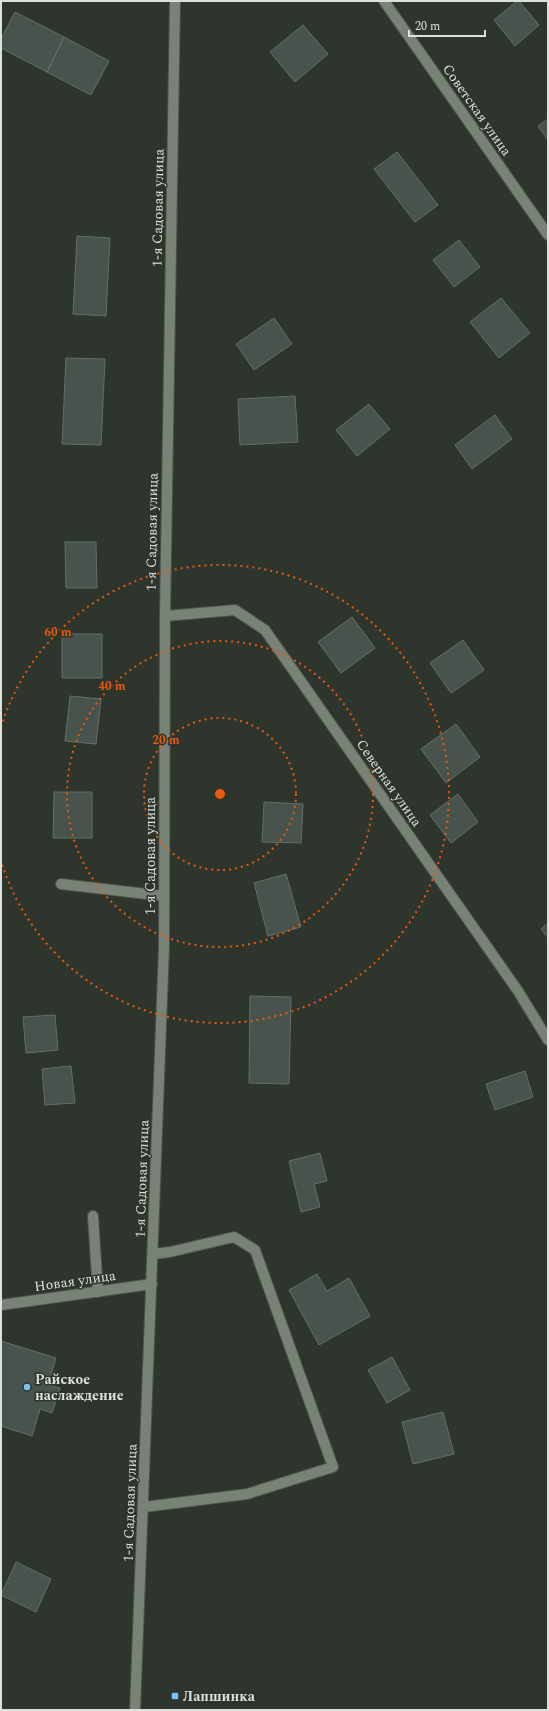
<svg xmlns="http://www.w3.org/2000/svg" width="549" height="1711" font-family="Spectral,serif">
<rect width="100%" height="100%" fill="#2e352c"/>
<path fill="#47534c" stroke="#636f68" d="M 517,1 L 519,1 L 539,25 L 515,46 L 494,20 Z
M 15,12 L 64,37 L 47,72 L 1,48 L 1,39 Z
M 303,25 L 328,54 L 295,82 L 270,52 Z
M 64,37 L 109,61 L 91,95 L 47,72 Z
M 548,119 L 548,140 L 538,126 Z
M 397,152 L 438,205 L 415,222 L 374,169 Z
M 77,236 L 110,238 L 106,316 L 73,314 Z
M 459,240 L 480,267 L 454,287 L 433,260 Z
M 501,298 L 530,333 L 499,358 L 470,322 Z
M 274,318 L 292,344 L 254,370 L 236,344 Z
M 66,358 L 105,359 L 101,445 L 62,444 Z
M 295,396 L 298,442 L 240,445 L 238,399 Z
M 369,404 L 390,429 L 357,456 L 336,430 Z
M 495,415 L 512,439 L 472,469 L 455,445 Z
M 65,542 L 96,542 L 97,588 L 66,588 Z
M 352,617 L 375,648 L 341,673 L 318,642 Z
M 62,634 L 102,634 L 102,678 L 62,678 Z
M 463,640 L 484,670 L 451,693 L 430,663 Z
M 70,696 L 101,699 L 96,744 L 65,741 Z
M 456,724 L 480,757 L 446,783 L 421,749 Z
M 54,792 L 92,792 L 92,838 L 53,838 Z
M 458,794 L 478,822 L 451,843 L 430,815 Z
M 264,802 L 303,804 L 301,843 L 262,842 Z
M 286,874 L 301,927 L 268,936 L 254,883 Z
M 548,923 L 548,938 L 541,929 Z
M 250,996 L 291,997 L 289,1084 L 249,1083 Z
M 55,1015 L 58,1050 L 26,1053 L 23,1017 Z
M 71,1066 L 75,1103 L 45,1105 L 42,1069 Z
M 525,1071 L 533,1097 L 495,1110 L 486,1084 Z
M 320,1153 L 327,1181 L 314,1184 L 320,1207 L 301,1212 L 289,1161 Z
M 317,1274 L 327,1291 L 349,1278 L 370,1316 L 319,1345 L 289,1290 Z
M 1,1341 L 56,1358 L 48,1385 L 60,1388 L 52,1413 L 40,1409 L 32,1436 L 1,1426 Z
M 392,1357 L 410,1390 L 387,1403 L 368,1370 Z
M 443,1412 L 454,1454 L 413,1464 L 402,1422 Z
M 16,1562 L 51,1579 L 36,1612 L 1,1595 Z"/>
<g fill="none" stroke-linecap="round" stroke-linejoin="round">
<defs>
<path id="minor" d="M 384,1 L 548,235
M 165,616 L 235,610 L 265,630 L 518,991 L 548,1040
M 61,884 L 164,896
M 93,1216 L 98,1292
M 1,1305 L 152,1284
M 144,1507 L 247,1494 L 333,1467 L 255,1250 L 234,1237 L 170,1252 L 153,1254
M 135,1710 L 164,947 L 165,616 L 175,1"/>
</defs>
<use href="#minor" stroke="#4d544c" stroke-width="12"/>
<use href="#minor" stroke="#798277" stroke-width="10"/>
</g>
<g fill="none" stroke="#e8590c" stroke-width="2" stroke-dasharray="2 4">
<circle cx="220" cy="794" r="76"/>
<circle cx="220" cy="794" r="153"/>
<path d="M1 727A229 229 0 1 1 1 861"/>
</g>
<g fill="#7ebef9" stroke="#2e352c" stroke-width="1.5">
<circle cx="27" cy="1387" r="4"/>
<rect x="171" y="1692" width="8" height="8" rx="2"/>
</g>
<g text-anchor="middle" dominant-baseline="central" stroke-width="3" stroke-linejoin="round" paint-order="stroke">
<g font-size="14" fill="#dce1db" stroke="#2e352c">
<text transform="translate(477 110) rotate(55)">Советская улица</text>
<text transform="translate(158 208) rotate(-89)">1-я Садовая улица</text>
<text transform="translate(152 532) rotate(-89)">1-я Садовая улица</text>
<text transform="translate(389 783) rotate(55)">Северная улица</text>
<text transform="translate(150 856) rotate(-90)">1-я Садовая улица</text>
<text transform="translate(142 1179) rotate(-88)">1-я Садовая улица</text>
<text transform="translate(75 1281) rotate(-8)">Новая улица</text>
<text transform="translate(130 1503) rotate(-88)">1-я Садовая улица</text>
</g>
<g font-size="14" font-weight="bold" fill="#dce1db" stroke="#2e352c" text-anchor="start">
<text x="35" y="1379">Райское<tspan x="35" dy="16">наслаждение</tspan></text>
<text x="183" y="1696">Лапшинка</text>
</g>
</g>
<circle cx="220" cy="794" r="6" fill="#e8590c" stroke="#2e352c" stroke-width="2"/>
<g font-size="12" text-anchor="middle" font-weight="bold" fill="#e8590c" stroke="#2e352c" stroke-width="3" stroke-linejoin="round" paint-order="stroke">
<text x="58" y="636">60 m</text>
<text x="112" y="690">40 m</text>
<text x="166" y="744">20 m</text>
</g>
<rect width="549" height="1711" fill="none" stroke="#dce1db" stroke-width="4"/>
<path d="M409 30v6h76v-6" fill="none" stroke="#dce1db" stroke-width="2"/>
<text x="415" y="30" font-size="12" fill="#dce1db" stroke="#2e352c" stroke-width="3" paint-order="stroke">20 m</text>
</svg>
